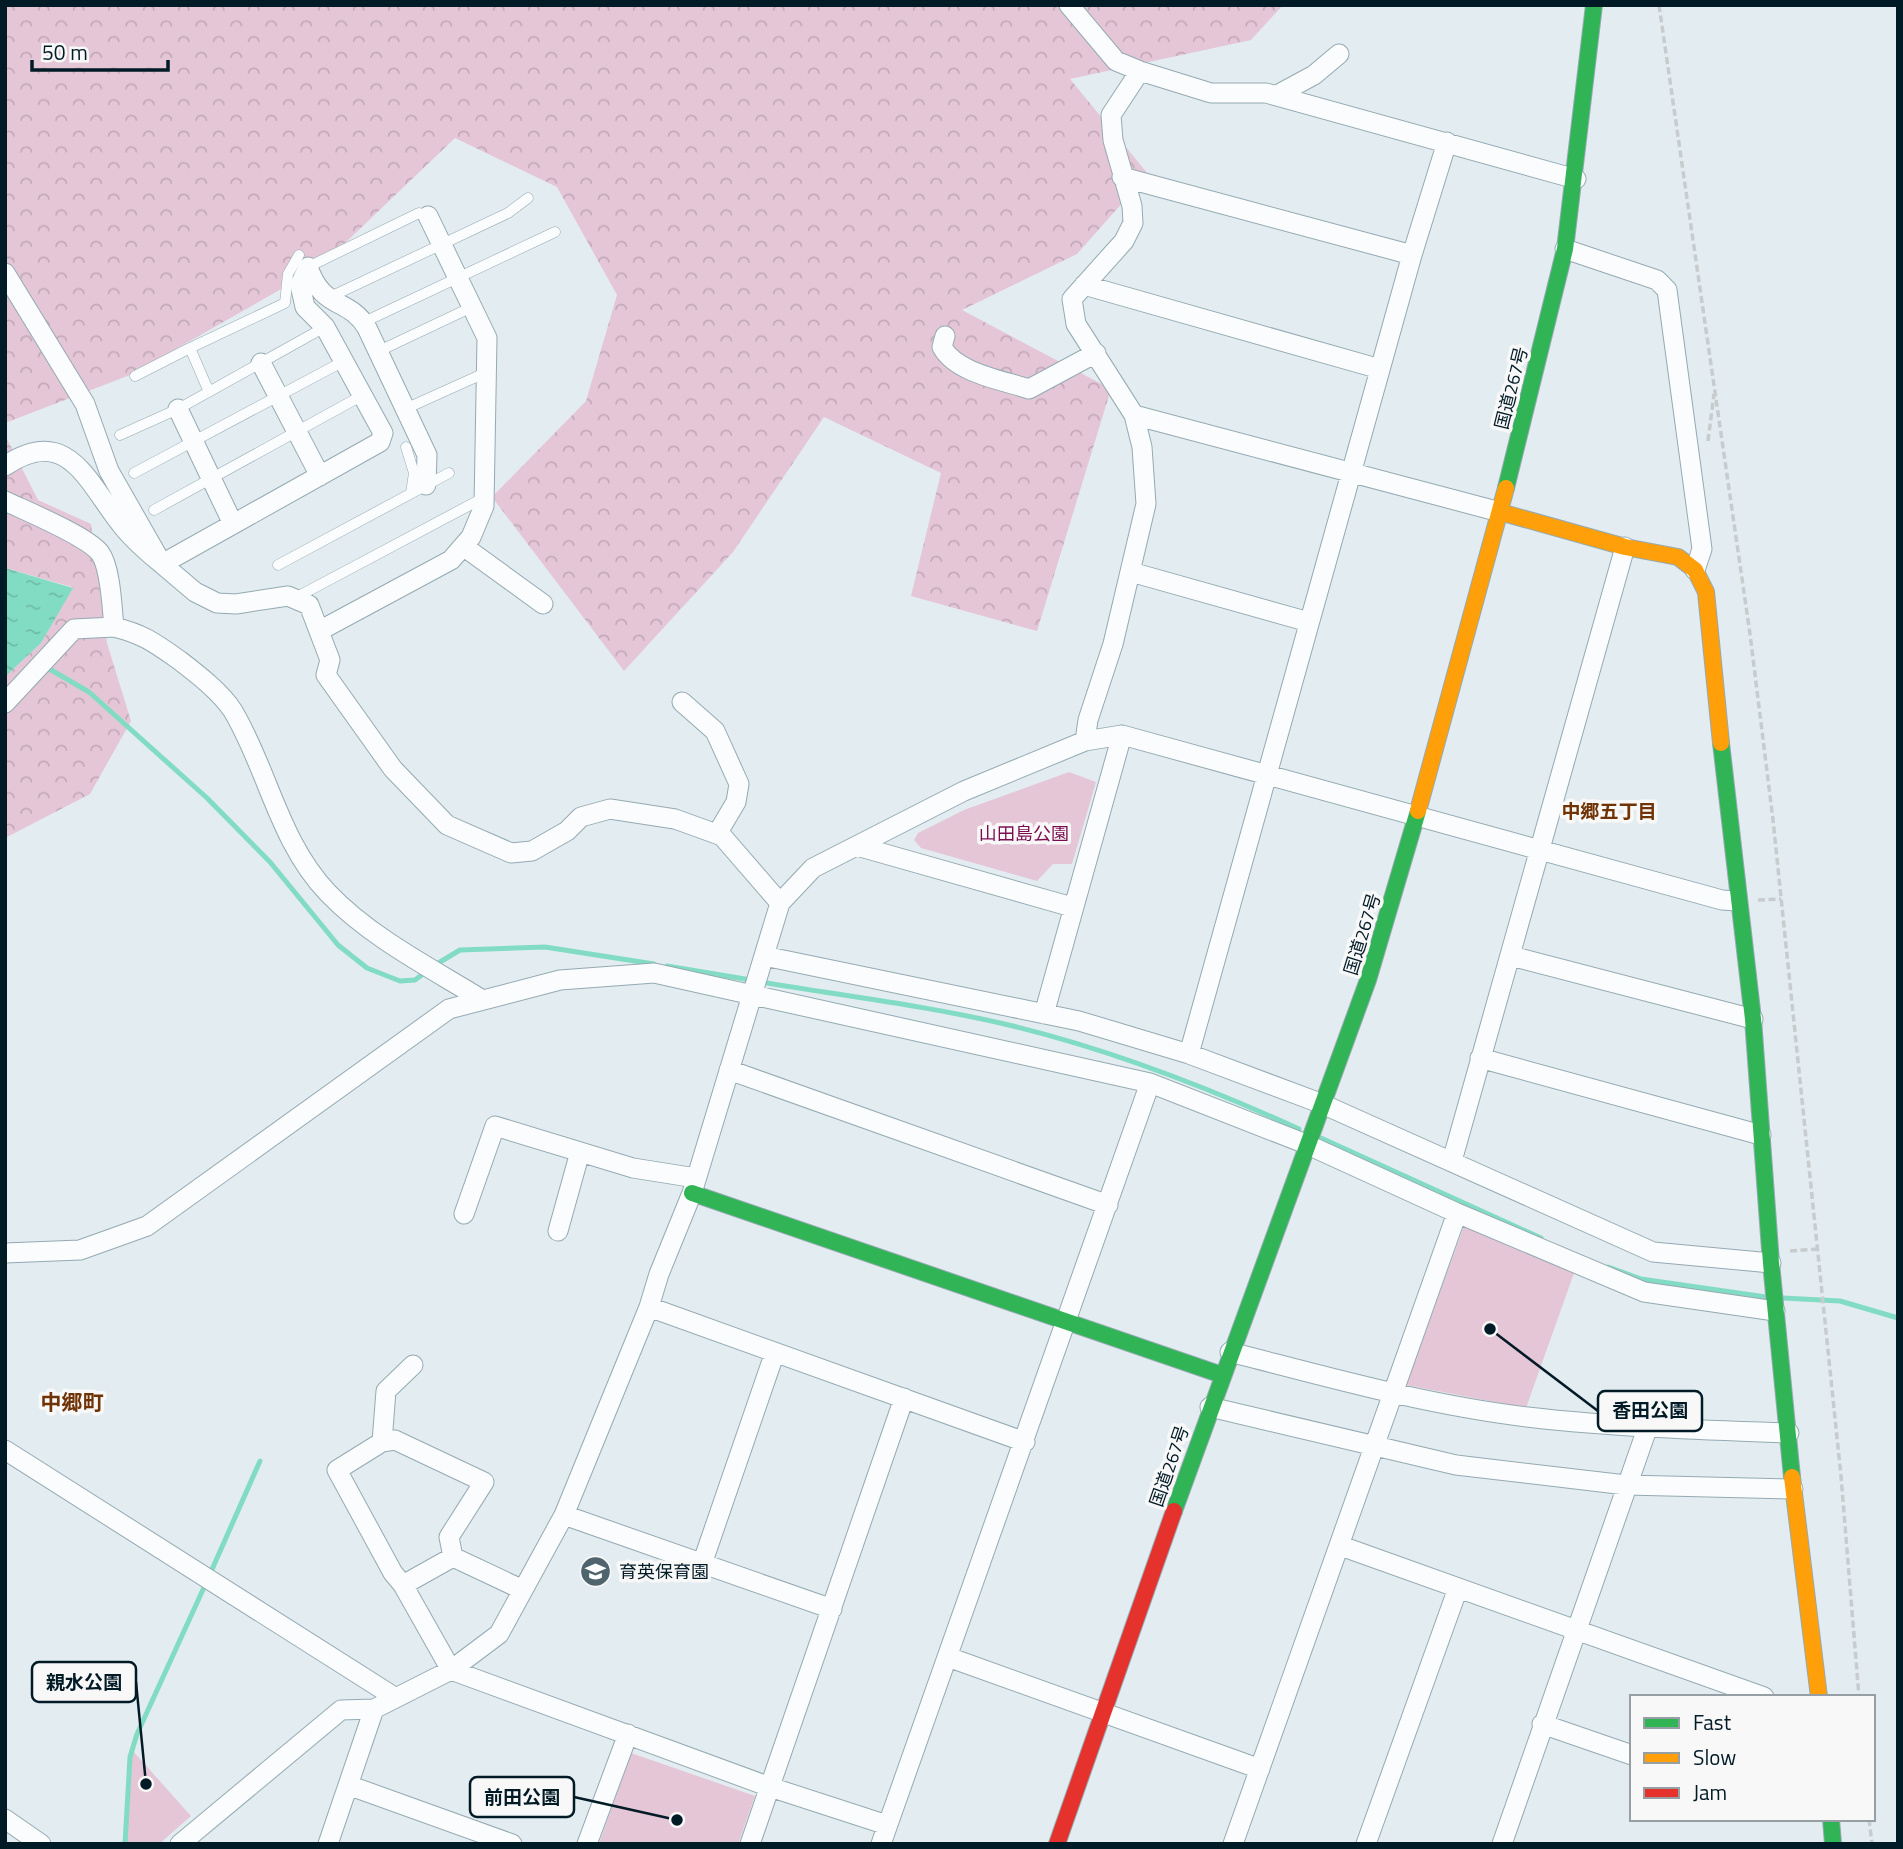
<svg xmlns="http://www.w3.org/2000/svg" width="1903" height="1849" font-family="'Titillium Web','Noto Sans JP',sans-serif">
<defs>
<pattern id="forest-crowns" width="20" height="18" patternUnits="userSpaceOnUse" patternTransform="scale(1.75)"><rect width="20" height="18" fill="#e5c6d7"/><path d="M2 6a3 3 0 1 1 6 0M12 15a3 3 0 1 1 6 0" fill="none" stroke="#c3aab8"/></pattern>
<pattern id="water-ripples" width="26" height="14" patternUnits="userSpaceOnUse" patternTransform="scale(1.75)"><rect width="26" height="14" fill="#82dcc3"/><path d="M2 4q2-2 4 0t4 0M15 11q2-2 4 0t4 0" fill="none" stroke="#6ebca7"/></pattern>
</defs>
<rect width="100%" height="100%" fill="#e3ecf0"/>
<path fill="url(#forest-crowns)" d="M 5,5 L 1283,5 L 1251,40 L 1070,79 L 1148,174 L 1077,254 L 962,310 L 1111,389 L 1037,631 L 911,596 L 941,473 L 824,417 L 733,552 L 624,671 L 492,497 L 586,401 L 617,295 L 557,187 L 455,138 L 320,267 L 130,375 L 5,423 Z
M 5,435 L 38,500 L 91,524 L 107,643 L 131,721 L 90,794 L 5,838 L 5,677 L 41,643 L 72,587 L 5,568 Z"/>
<path fill="#e5c6d7" d="M 1069,772 L 1096,782 L 1072,864 L 1053,864 L 1037,881 L 921,848 L 914,840 L 918,833 L 964,810 Z
M 1464,1226 L 1574,1273 L 1526,1408 L 1406,1385 Z
M 132,1750 L 191,1816 L 159,1844 L 125,1844 Z
M 631,1753 L 755,1796 L 738,1844 L 599,1844 Z"/>
<path fill="url(#water-ripples)" d="M 5,568 L 73,588 L 41,643 L 5,677 Z"/>
<g fill="none" stroke-linecap="round" stroke-linejoin="round">
<path stroke="#82dcc3" stroke-width="5" d="M 46,667 L 89,692 L 207,798 L 270,862 L 338,945 L 367,968 L 400,981 L 415,980 L 427,971
M 435,965 L 460,950 L 545,947 L 654,964
M 667,966 L 751,980
M 760,982 C 844,996 930,1006 1013,1026 C 1111,1050 1207,1087 1299,1129
M 1321,1138 L 1541,1238
M 1608,1267 L 1641,1279 L 1766,1297
M 1783,1298 L 1840,1301 L 1898,1318
M 210,1574 L 260,1461
M 125,1844 L 130,1757 L 137,1734 L 206,1583"/>
<defs>
<path id="lane" d="M 308,267 L 419,213 L 428,216
M 328,298 L 508,213 L 528,198
M 364,322 L 555,232
M 190,348 L 285,303 L 288,274 L 299,255
M 379,351 L 472,307
M 135,376 L 190,348 L 209,392
M 405,409 L 487,372
M 120,435 L 178,409 L 325,327
M 406,447 L 414,473 L 411,493
M 134,473 L 344,361
M 154,510 L 363,395
M 278,565 L 449,473
M 295,598 L 485,497"/>
<path id="street" d="M 1069,5 L 1116,61 L 1140,71 L 1211,93 L 1266,93 L 1576,179
M 1277,95 L 1314,75 L 1339,54
M 1122,177 L 1412,255
M 1565,249 L 1657,280 L 1667,290 L 1702,549 L 1695,570
M 5,273 L 85,404 L 109,471 L 162,564 L 195,592 L 217,603 L 236,604 L 288,596 L 309,605 L 330,660 L 326,675 L 393,769 L 447,825 L 511,853 L 532,851 L 567,831 L 581,817 L 610,809 L 675,819 L 722,836 L 780,903
M 1084,285 L 1380,369
M 945,336 L 942,347 C 956,373 1002,380 1029,389 L 1096,353
M 261,363 L 320,476
M 178,409 L 233,524
M 1134,415 L 1500,512
M 5,466 C 67,424 87,481 120,523 C 132,539 146,551 162,564 L 380,442 L 383,433 L 325,327 L 305,307 L 300,285 L 308,267 C 323,311 349,297 367,328 L 427,455 L 426,485
M 5,501 C 26,511 87,536 100,553 C 111,568 112,609 114,627 C 143,634 155,643 179,660 C 196,673 221,692 233,711 C 268,770 279,842 328,893 C 370,937 429,967 481,999
M 463,546 L 543,604
M 1131,572 L 1309,622
M 319,631 L 451,560 L 471,537 L 484,506 L 487,338 L 428,216
M 682,702 L 715,731 L 739,784 L 736,802 L 717,834
M 5,703 L 74,629 L 114,627
M 1085,741 L 1088,720 L 1113,644 L 1146,504 L 1142,447 L 1134,415 L 1076,324 L 1072,299 L 1124,241 L 1133,223 L 1132,206 L 1113,140 L 1111,115 L 1140,71
M 857,846 L 1072,907
M 764,956 L 1079,1021 L 1189,1054 L 1320,1103 L 1653,1252 L 1771,1263
M 1511,956 L 1753,1019
M 1044,1014 L 1122,735
M 1189,1054 L 1412,255 L 1447,142
M 1480,1058 L 1761,1135
M 729,1070 L 1108,1205
M 1452,1161 L 1625,547
M 464,1214 L 495,1126 L 633,1168 L 696,1178
M 558,1231 L 580,1152
M 5,1253 L 80,1250 L 147,1226 L 449,1009 L 560,980 L 654,973 L 1150,1083 L 1306,1144 L 1457,1213 L 1644,1292 L 1775,1311
M 649,1307 L 1025,1442
M 1230,1352 C 1328,1377 1426,1405 1527,1417 C 1614,1427 1701,1430 1789,1433
M 1210,1407 L 1456,1465 L 1626,1485 L 1793,1489
M 382,1442 L 386,1391 L 413,1365
M 5,1450 L 396,1698
M 564,1515 L 832,1609
M 1341,1546 L 1764,1697
M 453,1557 L 523,1590
M 702,1564 L 774,1355
M 403,1585 L 453,1557 L 449,1537 L 484,1482 L 395,1440 L 382,1442 L 337,1470 L 393,1573 L 403,1585 L 451,1670 L 770,1787 L 887,1825
M 948,1657 L 1260,1769
M 1542,1724 L 1632,1755
M 348,1785 L 512,1844
M 5,1819 L 41,1844
M 180,1844 L 341,1710 L 374,1709 L 451,1670 L 499,1634 L 564,1515 L 649,1307 L 659,1274 L 692,1193 L 780,903 L 813,868 L 964,791 L 1085,741 L 1122,735 L 1722,900 L 1737,901
M 328,1844 L 374,1709
M 587,1844 L 628,1734
M 750,1844 L 904,1398
M 881,1844 L 1150,1083
M 1233,1844 L 1457,1213
M 1366,1844 L 1458,1588
M 1502,1844 L 1647,1429"/>
<path id="fast" d="M 1506,488 L 1565,249 L 1594,5
M 1721,743 L 1753,1019 L 1771,1263 L 1792,1477
M 692,1193 L 1222,1375
M 1174,1511 L 1368,980 L 1418,811
M 1831,1819 L 1833,1844"/>
<path id="slow" d="M 1500,512 L 1625,547 L 1678,557 L 1695,570 L 1706,592 L 1721,743
M 1418,811 L 1506,488
M 1792,1477 L 1819,1697"/>
<path id="jam" d="M 1057,1844 L 1174,1511"/>
</defs>
<use href="#lane" stroke="#94aab3" stroke-width="11"/>
<use href="#street" stroke="#94aab3" stroke-width="21"/>
<use href="#fast" stroke="#94aab3" stroke-width="18"/>
<use href="#slow" stroke="#94aab3" stroke-width="18"/>
<use href="#jam" stroke="#94aab3" stroke-width="18"/>
<path stroke="#c7cdce" stroke-width="3.5" stroke-dasharray="7 3.5" stroke-linecap="butt" d="M 1659,5 L 1750,634 L 1773,820 L 1841,1476 L 1859,1697
M 1708,441 L 1714,394
M 1758,900 L 1781,899
M 1790,1251 L 1817,1249
M 1869,1819 L 1872,1844"/>
<use href="#lane" stroke="#fbfcfd" stroke-width="10"/>
<use href="#street" stroke="#fbfcfd" stroke-width="19"/>
<use href="#fast" stroke="#30b455" stroke-width="16"/>
<use href="#slow" stroke="#ff9f0a" stroke-width="16"/>
<use href="#jam" stroke="#e5322d" stroke-width="16"/>
</g>
<defs>
<symbol id="school-disc" viewBox="-11 -11 22 22"><circle r="9.5" fill="#4f646d" stroke="#f8f8f8"/><path d="M0-5L7-2L0 1L-7-2ZM-4 1L0 2.5L4 1V4Q0 6-4 4Z" fill="#fff"/></symbol>
</defs>
<g fill-rule="evenodd">
<use href="#school-disc" x="578" y="1554" width="35" height="35"/>
</g>
<g text-anchor="middle" dominant-baseline="central" stroke-width="7" stroke-linejoin="round" paint-order="stroke">
<g font-size="18" fill="#001a26" stroke="#f8f8f8">
<text transform="translate(1511 388) rotate(-76)">国道267号</text>
<text transform="translate(1362 934) rotate(-73)">国道267号</text>
<text transform="translate(1169 1466) rotate(-71)">国道267号</text>
</g>
<g font-size="18" fill="#7c0c50" stroke="#f8f8f8">
<text x="1024" y="833">山田島公園</text>
</g>
<g font-size="18" fill="#001a26" stroke="#f8f8f8" text-anchor="start">
<text x="619" y="1571">育英保育園</text>
</g>
<g font-size="19" font-weight="bold" fill="#6f3305" stroke="#f8f8f8">
<text x="1609" y="810">中郷五丁目</text>
</g>
<g font-size="21" font-weight="bold" fill="#6f3305" stroke="#f8f8f8">
<text x="72" y="1402">中郷町</text>
</g>
</g>
<path fill="none" stroke="#001a26" stroke-width="2.5" d="M1490 1329L1598 1411M146 1784L136 1682M677 1820L574 1797"/>
<g fill="#001a26" stroke="#f8f8f8" stroke-width="2.5">
<circle cx="1490" cy="1329" r="7"/>
<circle cx="146" cy="1784" r="7"/>
<circle cx="677" cy="1820" r="7"/>
</g>
<g fill="#f8f8f8" stroke="#001a26" stroke-width="2.5">
<rect x="1598" y="1391" width="104" height="40" rx="7"/>
<rect x="32" y="1662" width="104" height="40" rx="7"/>
<rect x="470" y="1777" width="104" height="40" rx="7"/>
</g>
<g font-size="19" text-anchor="middle" font-weight="bold" fill="#001a26">
<text x="1650" y="1417">香田公園</text>
<text x="84" y="1689">親水公園</text>
<text x="522" y="1804">前田公園</text>
</g>
<rect width="1903" height="1849" fill="none" stroke="#001a26" stroke-width="14"/>
<rect x="1630" y="1695" width="245" height="126" fill="#f8f8f8" stroke="#959fa4" stroke-width="2"/>
<rect x="1644" y="1718" width="35" height="10" fill="#30b455" stroke="#959fa4" stroke-width="2"/>
<text x="1693" y="1730" font-size="21" fill="#001a26">Fast</text>
<rect x="1644" y="1753" width="35" height="10" fill="#ff9f0a" stroke="#959fa4" stroke-width="2"/>
<text x="1693" y="1765" font-size="21" fill="#001a26">Slow</text>
<rect x="1644" y="1788" width="35" height="10" fill="#e5322d" stroke="#959fa4" stroke-width="2"/>
<text x="1693" y="1800" font-size="21" fill="#001a26">Jam</text>
<path d="M32 60v10h136v-10" fill="none" stroke="#001a26" stroke-width="3.5"/>
<text x="42" y="60" font-size="21" fill="#001a26" stroke="#f8f8f8" stroke-width="5" paint-order="stroke">50 m</text>
</svg>
